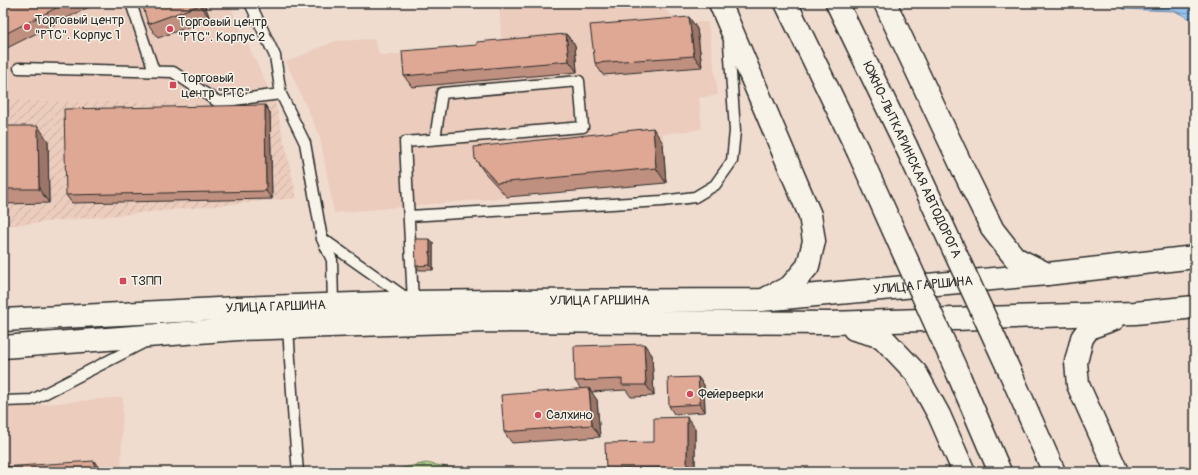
<svg xmlns="http://www.w3.org/2000/svg" width="1198" height="475" font-family="Pangolin,sans-serif">
<defs>
<pattern id="industrial-furrows" width="10" height="10" patternUnits="userSpaceOnUse"><rect width="10" height="10" fill="#ebccbd"/><path d="M-1 1l2-2M0 10L10 0M9 11l2-2" fill="none" stroke="#caafa3"/></pattern>
<pattern id="forest-firs" width="22" height="20" patternUnits="userSpaceOnUse"><rect width="22" height="20" fill="#b5d791"/><path d="M5 1l3.5 6h-7zM16 11l3.5 6h-7z" fill="#9cb97d"/></pattern>
<pattern id="water-rules" width="6" height="5" patternUnits="userSpaceOnUse"><rect width="6" height="5" fill="#94c1ee"/><path d="M0 2.5h6" fill="none" stroke="#799dc1"/></pattern>
</defs>
<rect width="100%" height="100%" fill="#f0dccf"/>
<filter id="ink" filterUnits="userSpaceOnUse"><feTurbulence type="fractalNoise" baseFrequency=".025" numOctaves="2"/><feDisplacementMap in="SourceGraphic" scale="8" xChannelSelector="R" yChannelSelector="G"/><feConvolveMatrix kernelMatrix="1 2 1 2 8 2 1 2 1" color-interpolation-filters="sRGB"/></filter>
<g filter="url(#ink)">
<path fill="#ebccbd" d="M 3,3 L 229,3 L 276,105 L 3,100 Z
M 499,3 L 658,3 L 679,22 L 708,22 L 718,95 L 699,98 L 702,129 L 663,134 L 666,183 L 334,213 L 320,137 L 286,62 L 335,41 L 374,39 L 380,55 L 502,49 Z
M 123,397 L 121,472 L 3,472 L 3,408 Z"/>
<path fill="url(#industrial-furrows)" d="M 3,100 L 276,105 L 297,198 L 3,226 Z"/>
<path fill="url(#forest-firs)" stroke="#70815e" d="M 426,463 L 472,472 L 383,472 Z"/>
<path fill="url(#water-rules)" stroke="#6a85a0" d="M 1126,3 L 1195,3 L 1195,22 L 1175,11 L 1123,9 Z"/>
<g fill="none" stroke-linecap="round" stroke-linejoin="round">
<defs>
<path id="lane" d="M 131,3 L 154,71
M 250,3 L 275,56 L 281,94 L 305,143 L 322,239 L 332,260 L 333,305
M 19,68 L 173,72 L 218,102 L 281,94
M 409,216 L 662,201 L 695,197 L 715,185 L 732,161 L 735,131 L 729,43
M 323,239 L 408,299
M 413,302 L 405,142 L 583,127 L 579,81 L 442,93 L 435,139
M 288,327 L 294,425 L 298,472
M 3,401 L 32,400 L 145,342"/>
<g id="primary">
<path d="M 720,3 L 810,215 L 814,241 L 808,266 L 790,287 L 769,297"/>
<path d="M 786,3 L 857,149"/>
<path d="M 837,3 L 906,146"/>
<path d="M 885,3 L 963,169 L 993,230 L 1015,258 L 1047,274"/>
<path d="M 1114,319 L 1089,328 L 1082,338 L 1076,362 L 1078,385 L 1117,472"/>
<path id="s1" d="M 3,320 L 237,308 L 413,302 L 493,301 L 761,300 L 1047,274 L 1195,257"/>
<path d="M 854,329 L 882,337 L 916,373 L 939,415 L 964,472"/>
<path d="M 3,347 L 238,329 L 417,323 L 489,321 L 830,323 L 1135,313 L 1195,307"/>
<path d="M 1010,372 L 1054,472"/>
<path d="M 959,376 L 1000,472"/>
</g>
</defs>
<use href="#lane" stroke="#2b2b2b" stroke-width="13"/>
<use href="#primary" stroke="#2b2b2b" stroke-width="25"/>
<use href="#lane" stroke="#f7f3e8" stroke-width="10"/>
<use href="#primary" stroke="#f7f3e8" stroke-width="22"/>
<defs>
<path id="primary-bridge" d="M 906,146 L 1010,372
M 857,149 L 959,376"/>
</defs>
<use href="#primary-bridge" stroke="#2b2b2b" stroke-width="25" stroke-linecap="butt"/>
<use href="#primary-bridge" stroke="#f7f3e8" stroke-width="22"/>
</g>
<path fill="#bf907f" stroke="#2b2b2b" d="M 3,3 L 97,3 L 3,50 Z
M 204,3 L 210,19 L 158,38 L 148,24 Z
M 689,17 L 697,29 L 702,67 L 603,75 L 595,63 Z
M 566,34 L 575,45 L 577,72 L 412,87 L 404,76 L 477,45 Z
M 265,105 L 270,113 L 272,199 L 72,203 L 66,195 Z
M 3,126 L 48,141 L 49,203 L 3,204 Z
M 663,143 L 666,183 L 507,197 L 485,173 L 475,159 Z
M 430,239 L 433,243 L 433,270 L 419,270 L 416,266 Z
M 644,344 L 652,355 L 654,396 L 631,397 L 626,390 L 591,392 L 597,400 L 600,437 L 512,443 L 504,432 L 581,389 L 575,381 Z
M 698,377 L 704,385 L 705,412 L 674,414 L 669,406 Z
M 695,428 L 695,472 L 608,472 L 606,469 L 654,442 Z"/>
<path fill="#9b7668" stroke="#2b2b2b" d="M 199,3 L 204,3 L 210,19 L 200,5 Z
M 689,17 L 697,29 L 702,67 L 694,56 Z
M 566,34 L 575,45 L 577,72 L 569,61 Z
M 265,105 L 270,113 L 272,199 L 266,191 Z
M 38,126 L 48,141 L 49,203 L 39,189 Z
M 653,128 L 663,143 L 666,183 L 656,168 Z
M 430,239 L 433,243 L 433,270 L 430,265 Z
M 644,344 L 652,355 L 654,396 L 646,385 Z
M 698,377 L 704,385 L 705,412 L 700,404 Z
M 589,388 L 597,400 L 600,437 L 592,425 Z
M 687,417 L 695,428 L 695,472 L 691,472 L 687,467 Z
M 94,461 L 102,472 L 95,472 Z"/>
<path fill="#dea894" stroke="#2b2b2b" d="M 3,3 L 66,3 L 3,35 Z
M 142,3 L 199,3 L 200,5 L 148,24 Z
M 689,17 L 694,56 L 595,63 L 590,25 Z
M 566,34 L 569,61 L 404,76 L 402,51 L 477,45 L 477,42 Z
M 265,105 L 266,191 L 66,195 L 64,109 Z
M 3,126 L 38,126 L 39,189 L 3,189 Z
M 653,128 L 656,168 L 497,183 L 475,159 L 474,147 Z
M 415,239 L 430,239 L 430,265 L 416,266 Z
M 644,344 L 646,385 L 622,385 L 622,379 L 575,381 L 574,346 Z
M 698,377 L 700,404 L 669,406 L 668,378 Z
M 589,388 L 592,425 L 504,432 L 501,395 Z
M 687,417 L 687,467 L 606,469 L 605,443 L 654,442 L 654,418 Z
M 94,461 L 95,472 L 3,472 L 3,467 Z"/>
</g>
<g fill="#d1495b" stroke="#f7f3e8" stroke-width="1.5">
<circle cx="27" cy="27" r="4"/>
<circle cx="170" cy="29" r="4"/>
<rect x="169" y="81" width="8" height="8" rx="2"/>
<rect x="119" y="277" width="8" height="8" rx="2"/>
<circle cx="690" cy="394" r="4"/>
<circle cx="538" cy="415" r="4"/>
</g>
<g text-anchor="middle" dominant-baseline="central" stroke-width="3" stroke-linejoin="round" paint-order="stroke">
<g font-size="13" fill="#2b2b2b" stroke="#f7f3e8" text-anchor="start">
<text x="35" y="20">Торговый центр<tspan x="35" dy="15">"РТС". Корпус 1</tspan></text>
<text x="178" y="22">Торговый центр<tspan x="178" dy="15">"РТС". Корпус 2</tspan></text>
<text x="181" y="78">Торговый<tspan x="181" dy="15">центр "РТС"</tspan></text>
<text x="131" y="281">ТЗПП</text>
<text x="698" y="394">Фейерверки</text>
<text x="546" y="415">Салхино</text>
</g>
<g font-size="13" fill="#2b2b2b" stroke="#f7f3e8">
<text transform="translate(912 160) rotate(65)">ЮЖНО-ЛЫТКАРИНСКАЯ АВТОДОРОГА</text>
<text stroke="none"><textPath href="#s1" startOffset="921">УЛИЦА ГАРШИНА</textPath></text>
<text stroke="none"><textPath href="#s1" startOffset="597">УЛИЦА ГАРШИНА</textPath></text>
<text stroke="none"><textPath href="#s1" startOffset="273">УЛИЦА ГАРШИНА</textPath></text>
</g>
</g>
<rect width="1198" height="475" fill="none" stroke="#f7f3e8" stroke-width="16"/>
<rect x="8" y="8" width="1182" height="459" fill="none" stroke="#2b2b2b" stroke-width="1.5" filter="url(#ink)"/>
</svg>
